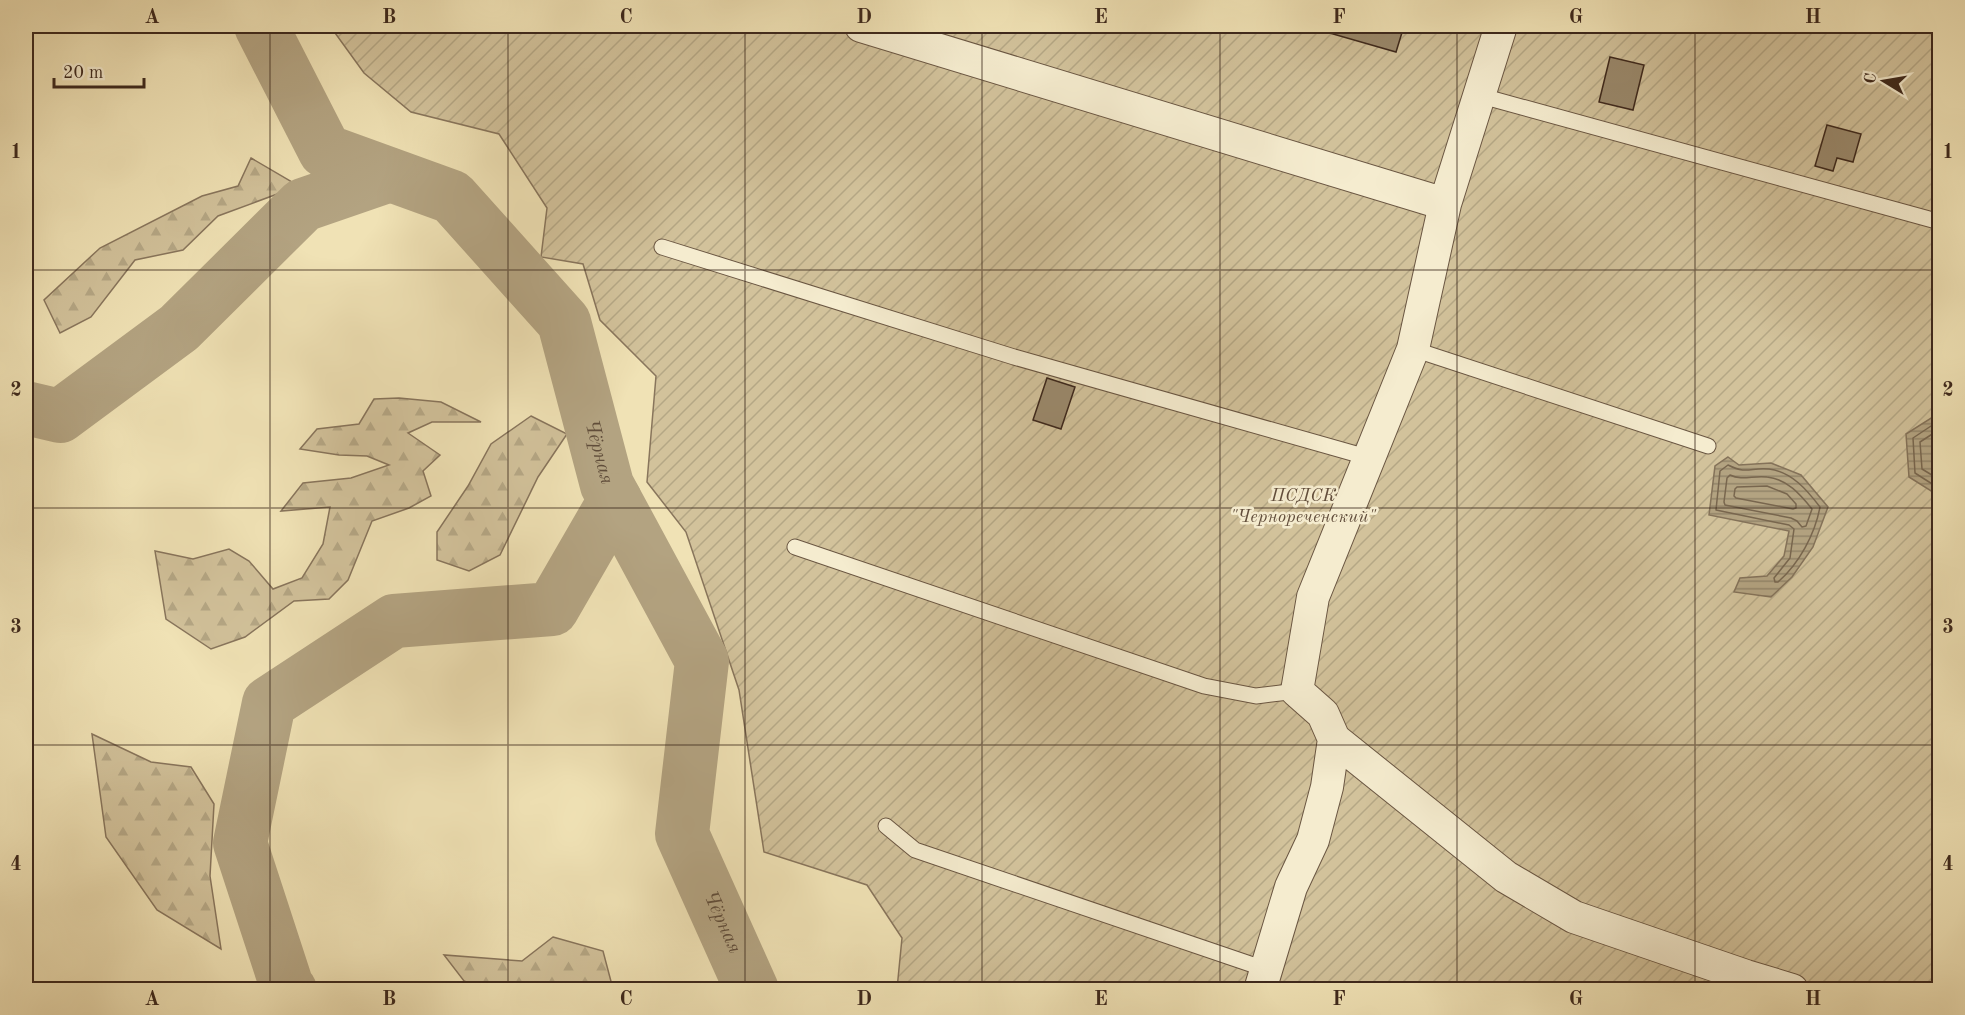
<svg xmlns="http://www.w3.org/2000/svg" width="1965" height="1015" font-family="'Old Standard TT',serif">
<defs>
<pattern id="forest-firs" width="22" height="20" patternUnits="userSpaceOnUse" patternTransform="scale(1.5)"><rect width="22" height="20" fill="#d2c29b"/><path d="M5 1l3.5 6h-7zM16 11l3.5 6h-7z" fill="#b5a785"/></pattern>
<pattern id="garden-furrows" width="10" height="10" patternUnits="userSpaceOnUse" patternTransform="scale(1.5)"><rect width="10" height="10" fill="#d2c29b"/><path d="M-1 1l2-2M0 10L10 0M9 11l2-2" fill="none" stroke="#b5a785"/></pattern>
<pattern id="water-rules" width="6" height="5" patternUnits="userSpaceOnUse" patternTransform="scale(1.5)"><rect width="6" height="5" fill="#b3a381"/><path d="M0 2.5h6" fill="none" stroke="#938569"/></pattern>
</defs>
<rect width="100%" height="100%" fill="#f0e2b5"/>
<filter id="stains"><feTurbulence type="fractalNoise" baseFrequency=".00333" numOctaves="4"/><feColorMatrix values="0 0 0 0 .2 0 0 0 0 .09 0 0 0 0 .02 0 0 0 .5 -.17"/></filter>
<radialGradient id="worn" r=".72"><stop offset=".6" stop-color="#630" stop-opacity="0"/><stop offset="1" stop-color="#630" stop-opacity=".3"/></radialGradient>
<path fill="url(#forest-firs)" stroke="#88755c" stroke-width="1.5" d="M 251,158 L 299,186 L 218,216 L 183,250 L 135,260 L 91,317 L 60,333 L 44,300 L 100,248 L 202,196 L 238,186 Z
M 399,398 L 441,402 L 481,422 L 432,422 L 408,433 L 440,455 L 423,471 L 431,496 L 409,508 L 372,521 L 348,580 L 329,599 L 294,601 L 245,637 L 211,649 L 166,619 L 155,551 L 193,559 L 229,549 L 249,561 L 273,589 L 302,578 L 323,544 L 330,507 L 281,511 L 303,483 L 351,478 L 389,465 L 367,456 L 339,455 L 300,449 L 317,429 L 359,424 L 374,399 Z
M 531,416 L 567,434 L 538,477 L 500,555 L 469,571 L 437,560 L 437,532 L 468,486 L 491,444 Z
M 92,734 L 151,762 L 191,767 L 214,804 L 210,876 L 221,949 L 157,910 L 106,837 Z
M 553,937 L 603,951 L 613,989 L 483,989 L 464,981 L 444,955 L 522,961 Z"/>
<path fill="url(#garden-furrows)" stroke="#88755c" stroke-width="1.5" d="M 330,26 L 1939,26 L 1939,989 L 897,989 L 902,938 L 867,885 L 764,852 L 739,690 L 686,532 L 647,482 L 656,376 L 600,320 L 583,264 L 541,257 L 547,208 L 499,134 L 411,112 L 364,73 Z"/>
<path fill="url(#water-rules)" stroke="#847259" stroke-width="1.5" d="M 1939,413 L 1939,496 L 1909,477 L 1906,434 Z
M 1728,457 L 1739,465 L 1771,463 L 1801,475 L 1828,507 L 1813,547 L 1792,577 L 1771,597 L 1734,592 L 1740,578 L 1767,576 L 1784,556 L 1789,531 L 1709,515 L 1715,466 Z"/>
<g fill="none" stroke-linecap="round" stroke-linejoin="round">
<path stroke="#78664e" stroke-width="1.5" d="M 1940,420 L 1913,438 L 1915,473 L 1940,489
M 1940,429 L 1920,442 L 1922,469 L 1940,480
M 1728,465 C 1748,475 1750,467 1769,469 C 1792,472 1807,490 1820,507 C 1815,534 1799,564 1778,582 L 1775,582 L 1774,578 L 1790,558 L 1794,529 L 1789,525 L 1716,510 L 1720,471 Z
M 1730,475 C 1742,481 1754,475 1767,477 C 1787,479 1800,494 1812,509 L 1806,526 L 1802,527 L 1797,521 L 1791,518 L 1725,505 L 1724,502 L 1727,478 Z
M 1767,486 L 1787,494 L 1796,504 L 1796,508 L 1793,509 L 1736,498 L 1734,496 L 1735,489 L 1737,487 Z"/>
<g stroke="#b3a381" stroke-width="54">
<path id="s1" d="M 261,26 L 325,151 L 452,197 L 564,322 L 607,485 L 702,661 L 682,834 L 752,990"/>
<path d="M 26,408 L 60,416 L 179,328 L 303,205 L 390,175"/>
<path d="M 290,990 L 287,987 L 240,843 L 269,703 L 394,621 L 552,609 L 615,500"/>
</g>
</g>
<path fill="#9a896c" stroke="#3d281c" stroke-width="1.5" d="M 1312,26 L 1404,26 L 1396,52 L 1312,28 Z
M 1610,57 L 1644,65 L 1633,110 L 1599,102 Z
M 1827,125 L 1861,134 L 1853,162 L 1837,158 L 1833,171 L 1815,166 Z
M 1047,378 L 1075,387 L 1061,429 L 1033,420 Z"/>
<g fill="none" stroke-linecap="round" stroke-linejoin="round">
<defs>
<path id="service" d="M 1478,95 L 1940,222
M 662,247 L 1014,357 L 1370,458
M 1413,349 L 1708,446
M 795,547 L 1204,686 L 1256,696 L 1297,691
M 886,826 L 915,850 L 1265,969"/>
<path id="minor" d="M 861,26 L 1445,204
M 1334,739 L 1506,877 L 1574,917 L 1746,976 L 1792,990
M 1260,990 L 1291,887 L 1313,840 L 1327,787 L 1334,739 L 1323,714 L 1297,691 L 1313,597 L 1413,349 L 1445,204 L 1501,26"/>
</defs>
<use href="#service" stroke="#6a5642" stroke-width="17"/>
<use href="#minor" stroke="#6a5642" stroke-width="34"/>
<use href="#service" stroke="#f5eccf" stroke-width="15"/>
<use href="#minor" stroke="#f5eccf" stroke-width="32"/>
</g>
<path fill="none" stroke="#3d281c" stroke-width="1.5" stroke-opacity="0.55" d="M 270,26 L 270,990M 508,26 L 508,990M 745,26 L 745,990M 982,26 L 982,990M 1220,26 L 1220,990M 1457,26 L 1457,990M 1695,26 L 1695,990M 26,270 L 1940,270M 26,508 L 1940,508M 26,745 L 1940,745"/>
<g text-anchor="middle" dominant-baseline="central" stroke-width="5" stroke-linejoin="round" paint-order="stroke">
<g font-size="18" font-style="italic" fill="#624e3c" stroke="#f5eccf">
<text x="1303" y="496">ПСДСК<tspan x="1303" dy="21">"Чернореченский"</tspan></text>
</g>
<g font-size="20" font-style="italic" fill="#604d3a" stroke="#f5eccf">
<text stroke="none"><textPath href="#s1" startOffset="578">Чёрная</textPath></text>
<text stroke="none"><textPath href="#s1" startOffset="1083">Чёрная</textPath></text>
</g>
</g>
<rect width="1965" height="1015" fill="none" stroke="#f0e2b5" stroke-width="66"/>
<g transform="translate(1884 81) rotate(281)" stroke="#f5eccf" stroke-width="4.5" paint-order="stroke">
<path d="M0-4.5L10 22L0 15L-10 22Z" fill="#3d281c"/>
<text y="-9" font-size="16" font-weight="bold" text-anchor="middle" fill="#3d281c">С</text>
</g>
<path d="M54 78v9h90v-9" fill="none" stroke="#3d281c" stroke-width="3"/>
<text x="63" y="78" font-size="18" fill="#3d281c" stroke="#f5eccf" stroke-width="4.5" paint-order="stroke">20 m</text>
<rect x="33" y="33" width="1899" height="949" fill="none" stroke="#3d281c" stroke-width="2"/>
<g font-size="20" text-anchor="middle" font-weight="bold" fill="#3d281c">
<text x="152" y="23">A</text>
<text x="389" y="23">B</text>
<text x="626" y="23">C</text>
<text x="864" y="23">D</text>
<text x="1101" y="23">E</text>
<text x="1339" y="23">F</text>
<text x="1576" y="23">G</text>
<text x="1813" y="23">H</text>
<text x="16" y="158">1</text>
<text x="1948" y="158">1</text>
<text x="16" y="396">2</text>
<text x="1948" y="396">2</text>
<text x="16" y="633">3</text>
<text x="1948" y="633">3</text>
<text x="16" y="870">4</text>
<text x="1948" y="870">4</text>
<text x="152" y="1005">A</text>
<text x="389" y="1005">B</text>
<text x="626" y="1005">C</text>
<text x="864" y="1005">D</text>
<text x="1101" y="1005">E</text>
<text x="1339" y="1005">F</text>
<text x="1576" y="1005">G</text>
<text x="1813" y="1005">H</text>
</g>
<rect width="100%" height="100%" filter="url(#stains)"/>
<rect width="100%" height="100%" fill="url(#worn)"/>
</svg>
